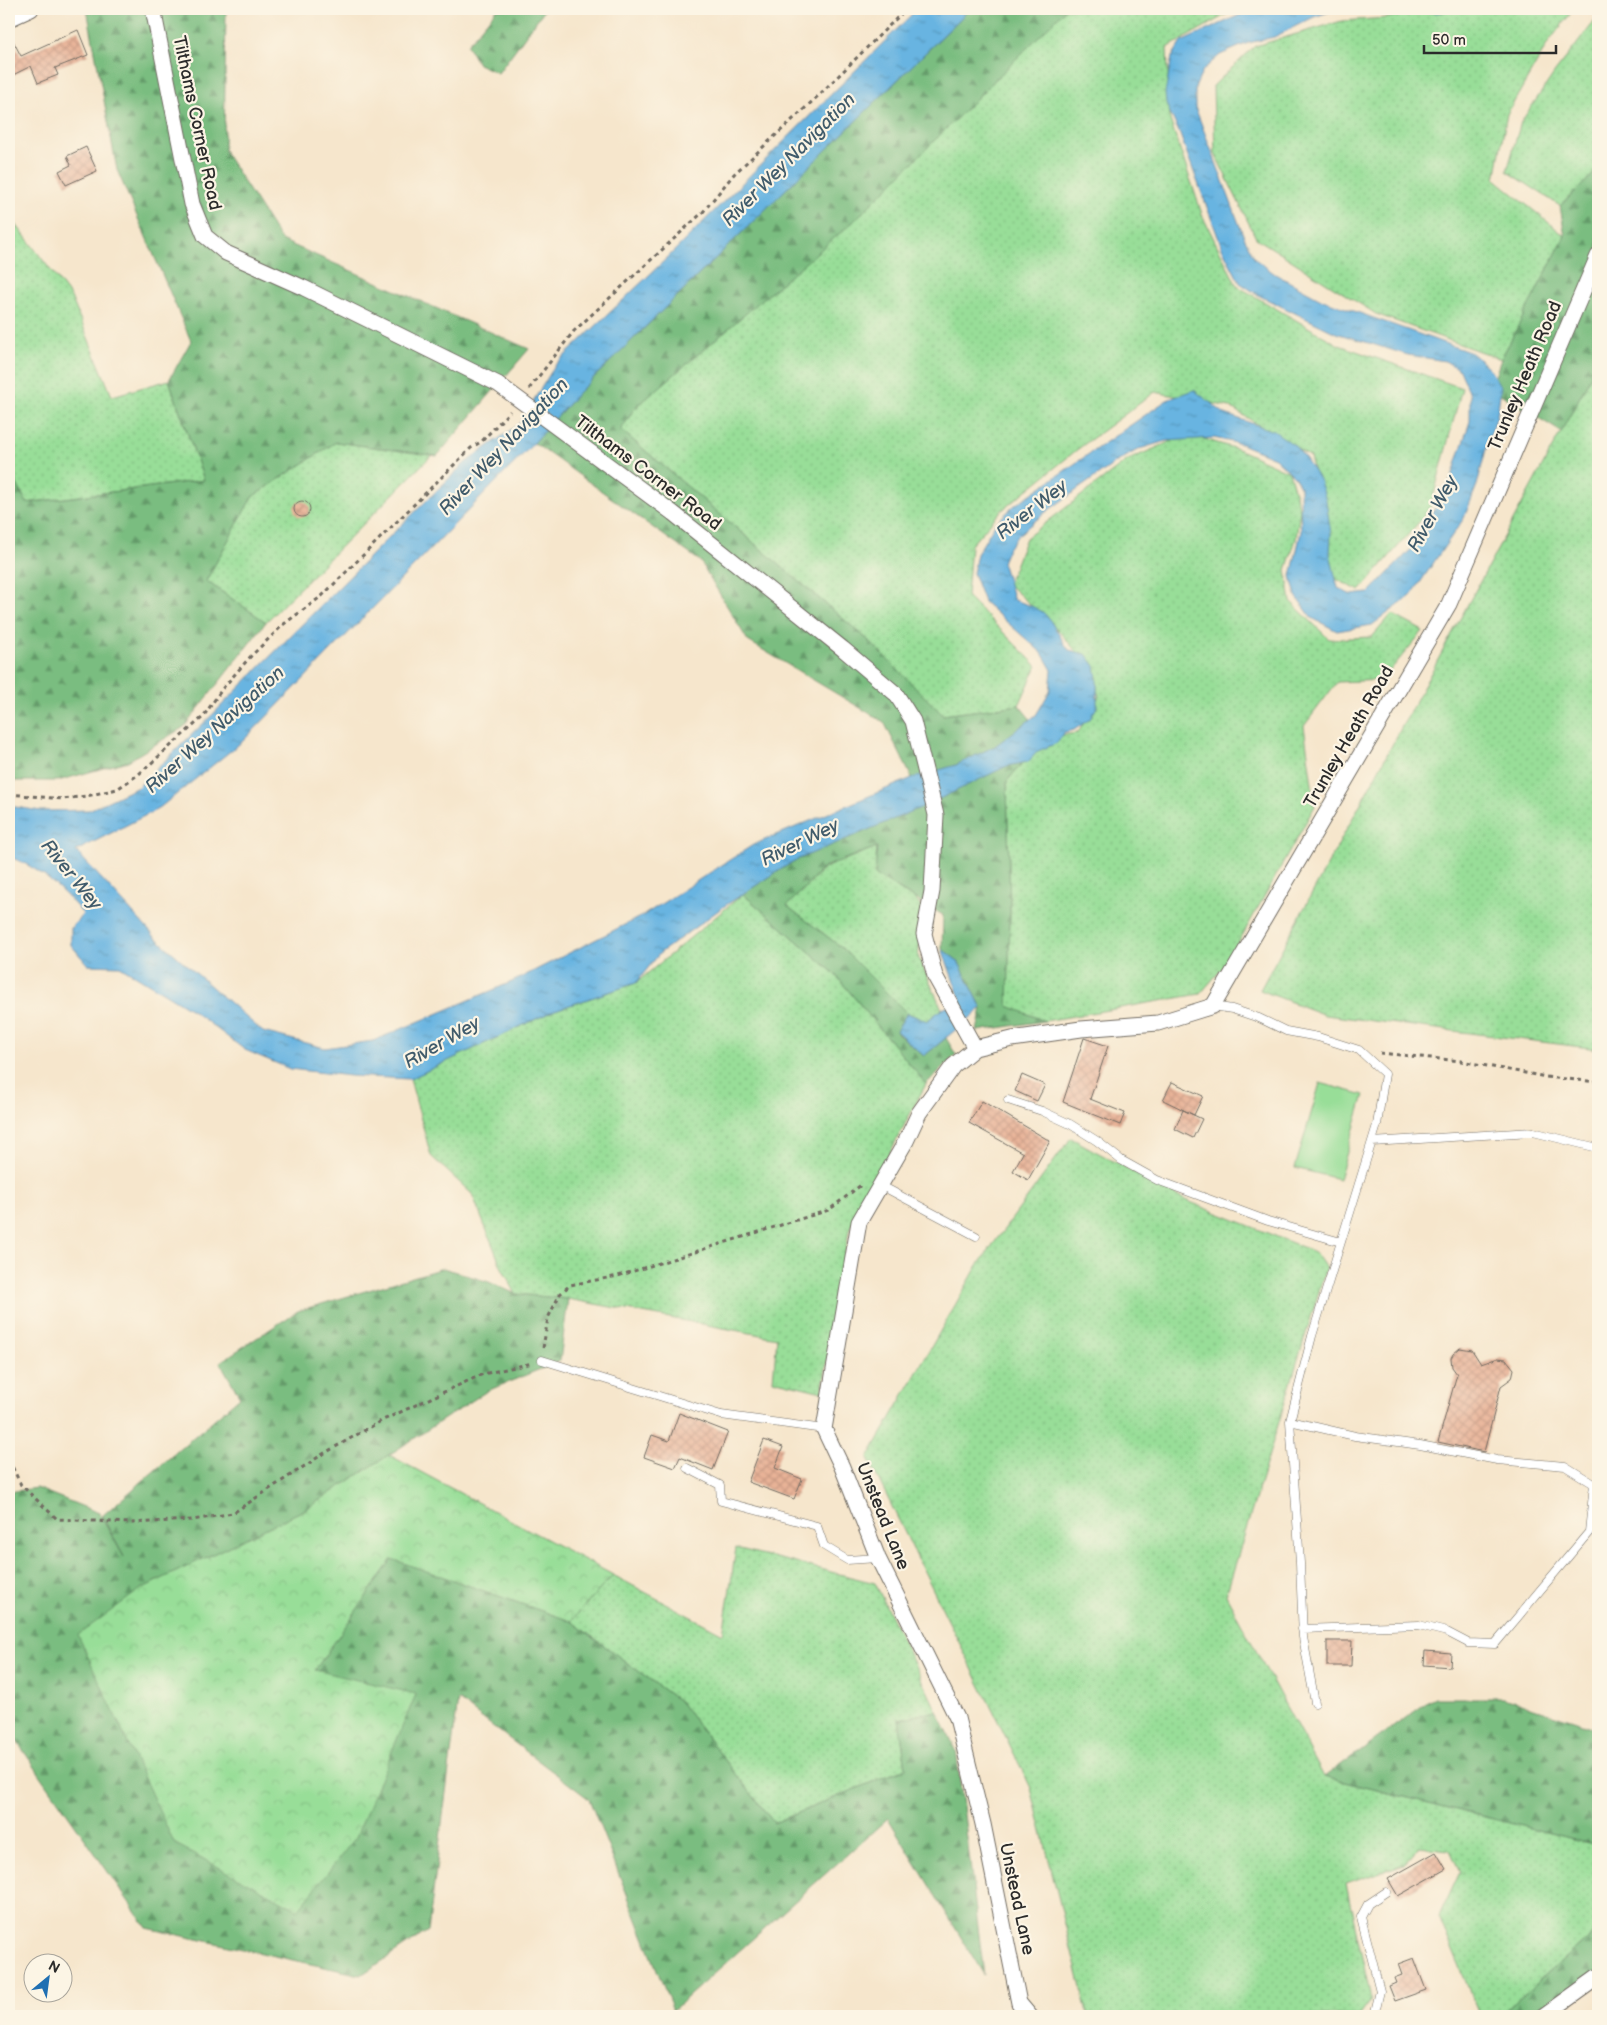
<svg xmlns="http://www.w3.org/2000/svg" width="1607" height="2025" font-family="'Balsamiq Sans',sans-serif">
<defs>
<pattern id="grass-dots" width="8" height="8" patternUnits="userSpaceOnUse" patternTransform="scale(1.25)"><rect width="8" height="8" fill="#98de98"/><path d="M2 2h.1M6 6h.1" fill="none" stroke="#83bf83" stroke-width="1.8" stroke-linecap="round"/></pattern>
<pattern id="forest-firs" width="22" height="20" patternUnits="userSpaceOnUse" patternTransform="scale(1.25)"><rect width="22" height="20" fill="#7abd80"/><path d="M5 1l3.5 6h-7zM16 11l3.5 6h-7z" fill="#649a69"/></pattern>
<pattern id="park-crowns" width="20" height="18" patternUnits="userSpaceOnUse" patternTransform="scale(1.25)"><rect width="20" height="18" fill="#98de98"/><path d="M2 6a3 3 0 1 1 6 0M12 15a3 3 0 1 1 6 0" fill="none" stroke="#83bf83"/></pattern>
<pattern id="water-ripples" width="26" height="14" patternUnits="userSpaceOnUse" patternTransform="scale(1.25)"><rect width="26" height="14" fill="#67b4e1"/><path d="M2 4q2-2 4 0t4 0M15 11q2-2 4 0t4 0" fill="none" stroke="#5593b7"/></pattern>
<pattern id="building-cross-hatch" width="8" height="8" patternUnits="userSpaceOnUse" patternTransform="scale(1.25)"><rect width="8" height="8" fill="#e8b297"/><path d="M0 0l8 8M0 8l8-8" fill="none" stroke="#c79982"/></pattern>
</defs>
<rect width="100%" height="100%" fill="#fcf5e5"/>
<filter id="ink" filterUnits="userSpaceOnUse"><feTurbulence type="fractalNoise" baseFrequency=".02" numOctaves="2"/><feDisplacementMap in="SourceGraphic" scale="10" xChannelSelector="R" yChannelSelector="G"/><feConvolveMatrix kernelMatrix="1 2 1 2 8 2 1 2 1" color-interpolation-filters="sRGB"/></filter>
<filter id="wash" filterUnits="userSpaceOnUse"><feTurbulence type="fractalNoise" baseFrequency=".0096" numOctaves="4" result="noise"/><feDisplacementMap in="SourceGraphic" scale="20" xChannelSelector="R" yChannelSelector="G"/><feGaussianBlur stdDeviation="1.12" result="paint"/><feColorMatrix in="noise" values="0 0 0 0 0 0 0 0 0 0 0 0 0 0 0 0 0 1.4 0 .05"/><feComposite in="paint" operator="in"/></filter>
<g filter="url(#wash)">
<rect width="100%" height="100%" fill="#f6e6cc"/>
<path fill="url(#grass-dots)" stroke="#628462" d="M 1061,9 L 1236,9 L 1167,48 L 1170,120 L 1203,217 L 1237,286 L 1339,345 L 1462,388 L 1430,509 L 1360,591 L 1326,574 L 1328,525 L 1310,457 L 1230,407 L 1155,392 L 1078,449 L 1001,511 L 971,545 L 967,596 L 1037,666 L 1019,705 L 943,715 L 868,640 L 621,430 L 634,409 Z
M 1422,9 L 1574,9 L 1548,43 L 1507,114 L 1495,179 L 1565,236 L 1501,359 L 1376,314 L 1256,238 L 1215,154 L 1213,86 L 1255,46 L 1342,21 L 1388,18 Z
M 1598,17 L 1598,170 L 1560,206 L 1507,171 L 1521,122 L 1555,72 Z
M 15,223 L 71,297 L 112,396 L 169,380 L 204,480 L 26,503 L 9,469 L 9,225 Z
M 1598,363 L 1598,1049 L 1325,1015 L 1260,990 Z
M 1188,434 L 1240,450 L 1289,472 L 1300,510 L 1296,539 L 1286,570 L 1291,602 L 1329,639 L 1372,637 L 1392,614 L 1423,631 L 1382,680 L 1337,682 L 1304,726 L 1315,806 L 1227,963 L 1200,994 L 1045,1021 L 1008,1006 L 1010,911 L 1007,781 L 1045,737 L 1078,733 L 1099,696 L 1088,665 L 1058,630 L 1008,584 L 1026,538 L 1128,460 Z
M 336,442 L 432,455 L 266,622 L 206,581 L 251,497 Z
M 877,847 L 875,875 L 915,899 L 925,912 L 918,956 L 942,1009 L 927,1021 L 907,1013 L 841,947 L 787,906 L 824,868 Z
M 743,894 L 834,973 L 926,1084 L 849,1230 L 822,1392 L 773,1380 L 777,1338 L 568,1299 L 516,1294 L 501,1266 L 472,1194 L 431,1156 L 410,1079 L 555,1010 L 636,983 Z
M 1071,1138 L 1185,1200 L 1315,1252 L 1326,1268 L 1226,1595 L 1324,1777 L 1598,1845 L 1598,1929 L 1498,2016 L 1480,2016 L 1439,1917 L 1460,1872 L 1450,1850 L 1419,1847 L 1404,1864 L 1346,1884 L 1371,1999 L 1359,2016 L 1088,2016 L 1031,1788 L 868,1458 L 978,1265 Z
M 736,1548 L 875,1583 L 937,1711 L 899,1719 L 906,1768 L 774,1823 L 680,1702 L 571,1621 L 613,1575 L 723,1634 Z"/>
<path fill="url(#forest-firs)" stroke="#527456" d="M 87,9 L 226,9 L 224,151 L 281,240 L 529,349 L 437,456 L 336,442 L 252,497 L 206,581 L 266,622 L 184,727 L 128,761 L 58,781 L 9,781 L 9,469 L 27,503 L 204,480 L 169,380 L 191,341 L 117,170 Z
M 497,9 L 545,9 L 498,73 L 478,64 L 467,45 Z
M 970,9 L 1066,9 L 853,222 L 634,409 L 621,430 L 868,640 L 943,715 L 1019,705 L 1045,737 L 1007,781 L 1010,911 L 1008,1006 L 1045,1021 L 977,1031 L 982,1008 L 958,961 L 942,949 L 943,915 L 875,875 L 877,847 L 824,867 L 787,906 L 841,947 L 907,1013 L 896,1032 L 924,1056 L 946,1038 L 956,1055 L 926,1084 L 834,973 L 743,894 L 794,861 L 863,831 L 948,787 L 912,778 L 884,722 L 748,641 L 700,561 L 534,443 L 578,393 Z
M 1598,170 L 1598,363 L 1561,432 L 1491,388 L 1501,359 L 1565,236 L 1560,206 Z
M 443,1268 L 489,1282 L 516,1294 L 568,1299 L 560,1361 L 487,1391 L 306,1509 L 141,1589 L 315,1670 L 392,1559 L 571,1621 L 680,1702 L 774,1823 L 906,1768 L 899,1719 L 937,1711 L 956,1750 L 984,1975 L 888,1818 L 673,2010 L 589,1799 L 458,1700 L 428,1931 L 361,1975 L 147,1928 L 9,1730 L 9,1492 L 36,1488 L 99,1513 L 124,1557 L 102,1516 L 240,1397 L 220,1362 L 298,1311 Z
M 1435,1698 L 1503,1698 L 1598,1729 L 1598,1845 L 1324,1777 L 1429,1701 Z
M 1598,1929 L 1598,1980 L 1546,2016 L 1498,2016 Z"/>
<path fill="url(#park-crowns)" stroke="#628462" d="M 389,1455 L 613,1575 L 571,1621 L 392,1559 L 315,1670 L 416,1694 L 356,1837 L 298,1910 L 174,1843 L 78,1635 L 141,1589 L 306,1509 Z"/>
<path fill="#98de98" stroke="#628462" d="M 1320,1083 L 1364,1095 L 1339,1179 L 1295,1168 Z"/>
<path fill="url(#water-ripples)" stroke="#497086" d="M 917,9 L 970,9 L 578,393 L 534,443 L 243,741 L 158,809 L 76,851 L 155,937 L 263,1032 L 325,1048 L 373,1041 L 514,981 L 644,915 L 753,845 L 912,778 L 956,765 L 995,746 L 1036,715 L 1050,691 L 1052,670 L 1042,653 L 984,602 L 973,573 L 977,554 L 995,524 L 1015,505 L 1167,400 L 1194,390 L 1225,414 L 1274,431 L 1294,445 L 1306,459 L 1320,481 L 1326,500 L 1331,534 L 1330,554 L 1338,588 L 1351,595 L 1369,593 L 1415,545 L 1452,477 L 1470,421 L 1470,394 L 1460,370 L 1445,361 L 1408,355 L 1336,333 L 1260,296 L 1240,283 L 1223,250 L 1179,132 L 1166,104 L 1165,93 L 1172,57 L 1181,42 L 1253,9 L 1338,9 L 1314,17 L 1274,37 L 1248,43 L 1220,55 L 1203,70 L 1195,88 L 1195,107 L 1244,237 L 1255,259 L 1275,274 L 1323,300 L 1472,353 L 1489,368 L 1501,387 L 1497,416 L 1488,441 L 1477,485 L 1464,518 L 1411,596 L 1372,625 L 1337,631 L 1312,618 L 1296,596 L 1291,576 L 1301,532 L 1300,486 L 1294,476 L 1275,458 L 1241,444 L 1214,438 L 1166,441 L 1139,449 L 1115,463 L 1046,512 L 1018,535 L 1007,550 L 1002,562 L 1014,600 C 1023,603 1033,606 1041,611 C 1050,616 1061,640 1069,650 L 1086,654 L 1095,666 L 1097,679 L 1097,707 L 1090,719 L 1074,730 L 1065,732 L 1057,743 L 1038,751 L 1028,762 L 1007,766 L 925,806 L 794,861 L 723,907 L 660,953 L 636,983 L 555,1010 L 410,1079 L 350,1076 L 290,1069 L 245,1050 L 193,1011 L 120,966 L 88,965 L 71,945 L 71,928 L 83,914 C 64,891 38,866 9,857 L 9,806 L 41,811 L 89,810 L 138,787 L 212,715 L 383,543 L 465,463 L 519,424 L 556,364 L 667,258 Z
M 1409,9 L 1455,9 L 1436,13 Z
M 942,949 L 958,961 L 982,1008 L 924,1056 L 896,1031 L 907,1013 L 927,1021 L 942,1009 L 961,1001 Z"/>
<g id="blocks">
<path fill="url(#building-cross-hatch)" d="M 78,30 L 88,55 L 55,68 L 58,75 L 38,83 L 31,66 L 9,77 L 9,33 L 21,56 Z
M 86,147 L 97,171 L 66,185 L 59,171 L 71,165 L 67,156 Z
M294 509a8 8 0 1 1 16 0a8 8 0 1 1-16 0Z
M 1084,1038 L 1108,1046 L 1090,1099 L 1125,1113 L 1120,1125 L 1063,1102 Z
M 1022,1075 L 1045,1085 L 1037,1101 L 1015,1091 Z
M 1172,1082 L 1203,1096 L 1194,1115 L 1163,1100 Z
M 982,1101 L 1050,1141 L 1028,1180 L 1013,1171 L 1023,1153 L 969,1123 Z
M 1183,1110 L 1202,1119 L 1193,1138 L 1175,1129 Z
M 1460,1348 L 1472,1350 L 1481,1364 L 1498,1358 L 1506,1359 L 1514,1369 L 1512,1378 L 1501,1386 L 1484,1452 L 1438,1442 L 1457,1374 L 1452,1367 L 1451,1358 L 1453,1354 Z
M 679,1413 L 728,1432 L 713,1470 L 680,1457 L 675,1468 L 644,1457 L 652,1435 L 669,1441 Z
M 764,1440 L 783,1447 L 775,1468 L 802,1479 L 794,1499 L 748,1482 Z
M 1327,1641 L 1352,1641 L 1351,1666 L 1327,1666 Z
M 1425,1651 L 1451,1653 L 1450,1667 L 1424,1665 Z
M 1436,1852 L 1446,1869 L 1398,1896 L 1388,1879 Z
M 1414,1958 L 1426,1990 L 1395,2001 L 1389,1986 L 1396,1983 L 1394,1978 L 1402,1975 L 1398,1964 Z"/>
</g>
</g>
<g filter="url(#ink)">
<use href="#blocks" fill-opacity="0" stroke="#726c63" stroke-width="1"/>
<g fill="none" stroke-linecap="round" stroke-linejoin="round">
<defs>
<path id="lane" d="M 1213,1006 L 1232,1009 L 1259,1018 L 1286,1031 L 1318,1037 L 1359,1050 L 1385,1074 L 1377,1125 L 1312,1336 L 1290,1421 L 1355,1436 L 1420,1445 L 1497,1460 L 1565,1466 L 1594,1484 L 1589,1532 L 1495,1644 L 1468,1643 L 1447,1632 L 1419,1625 L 1302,1629
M 1008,1100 L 1042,1111 L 1070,1124 L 1097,1141 L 1121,1160 L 1157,1180 L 1268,1221 L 1341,1242
M 1372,1142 L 1533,1132 L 1598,1148
M 880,1185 L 976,1236
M 542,1360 L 721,1415 L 824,1429
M 1290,1421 L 1300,1563 L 1303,1637 L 1315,1703
M 687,1468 L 720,1485 L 721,1501 L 817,1526 L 824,1546 L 847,1560 L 878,1558
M 1374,2016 L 1380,1991 L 1361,1917 L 1368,1904 L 1386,1892"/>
<path id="street" d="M 153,9 L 192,204 L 205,236 L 226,253 L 304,288 L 498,384 L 673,513 L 843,649 L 896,694 L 913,721 L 936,815 L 932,891 L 924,934 L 935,976 L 975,1048
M 9,19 L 31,9
M 1030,2016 L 1019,2003 L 983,1824 L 957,1718 L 878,1558 L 842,1467 L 824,1429 L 859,1222 L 906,1141 L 919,1113 L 953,1066 L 975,1048 L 1012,1039 L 1081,1029 L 1158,1023 L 1213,1006 L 1449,604 L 1598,256
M 1544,2016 L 1598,1977"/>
</defs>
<use href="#lane" stroke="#726c63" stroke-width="9"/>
<use href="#street" stroke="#726c63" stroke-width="17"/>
<path stroke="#726c63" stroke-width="3" stroke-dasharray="4 4" stroke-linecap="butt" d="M 529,389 L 574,331 L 703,212 L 734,174 L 817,97 L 906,9
M 9,794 L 63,799 L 87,796 L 117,789 L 139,774 L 203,717 L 222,689 L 251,656 L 284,624 L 322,596 L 471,448 L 482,441 L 510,411
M 1380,1053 L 1461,1061 L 1546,1077 L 1598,1082
M 543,1348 L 548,1318 L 560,1294 L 570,1285 L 618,1276 L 829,1210 L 861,1185
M 9,1460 L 21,1485 L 57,1519 L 130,1523 L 193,1520 L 233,1513 L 323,1454 L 381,1421 L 483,1374 L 533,1363"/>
<use href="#lane" stroke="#fff" stroke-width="8"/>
<use href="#street" stroke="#fff" stroke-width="15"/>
</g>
</g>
<g text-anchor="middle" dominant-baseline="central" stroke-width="4.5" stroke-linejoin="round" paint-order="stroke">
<g font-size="18" fill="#2b2b2b" stroke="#fcf5e5">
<text transform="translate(197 123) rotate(78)">Tilthams Corner Road</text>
<text transform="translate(1525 376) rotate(-67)">Trunley Heath Road</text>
<text transform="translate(648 473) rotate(37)">Tilthams Corner Road</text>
<text transform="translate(1349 737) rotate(-60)">Trunley Heath Road</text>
<text transform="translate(883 1516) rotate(68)">Unstead Lane</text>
<text transform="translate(1017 1899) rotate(78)">Unstead Lane</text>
</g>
<g font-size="19" font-style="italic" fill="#405b6b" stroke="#fcf5e5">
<text transform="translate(789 160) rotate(-45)">River Wey Navigation</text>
<text transform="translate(504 447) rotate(-47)">River Wey Navigation</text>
<text transform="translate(1032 510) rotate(-38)">River Wey</text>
<text transform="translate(1433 514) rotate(-61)">River Wey</text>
<text transform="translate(215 730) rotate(-42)">River Wey Navigation</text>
<text transform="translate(800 843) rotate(-26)">River Wey</text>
<text transform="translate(71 875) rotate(51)">River Wey</text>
<text transform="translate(442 1043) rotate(-30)">River Wey</text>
</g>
</g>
<rect width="1607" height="2025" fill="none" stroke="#fcf5e5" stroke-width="30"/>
<g transform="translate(48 1978) rotate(29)"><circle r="24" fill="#fcf5e5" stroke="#a8a49b"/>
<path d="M0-4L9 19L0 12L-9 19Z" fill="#1f6fb2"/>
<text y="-8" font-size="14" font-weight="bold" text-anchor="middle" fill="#2b2b2b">N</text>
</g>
<path d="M1424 45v8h132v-8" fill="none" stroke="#2b2b2b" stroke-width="2.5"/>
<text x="1432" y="45" font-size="15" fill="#2b2b2b" stroke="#fcf5e5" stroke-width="4" paint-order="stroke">50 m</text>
</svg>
